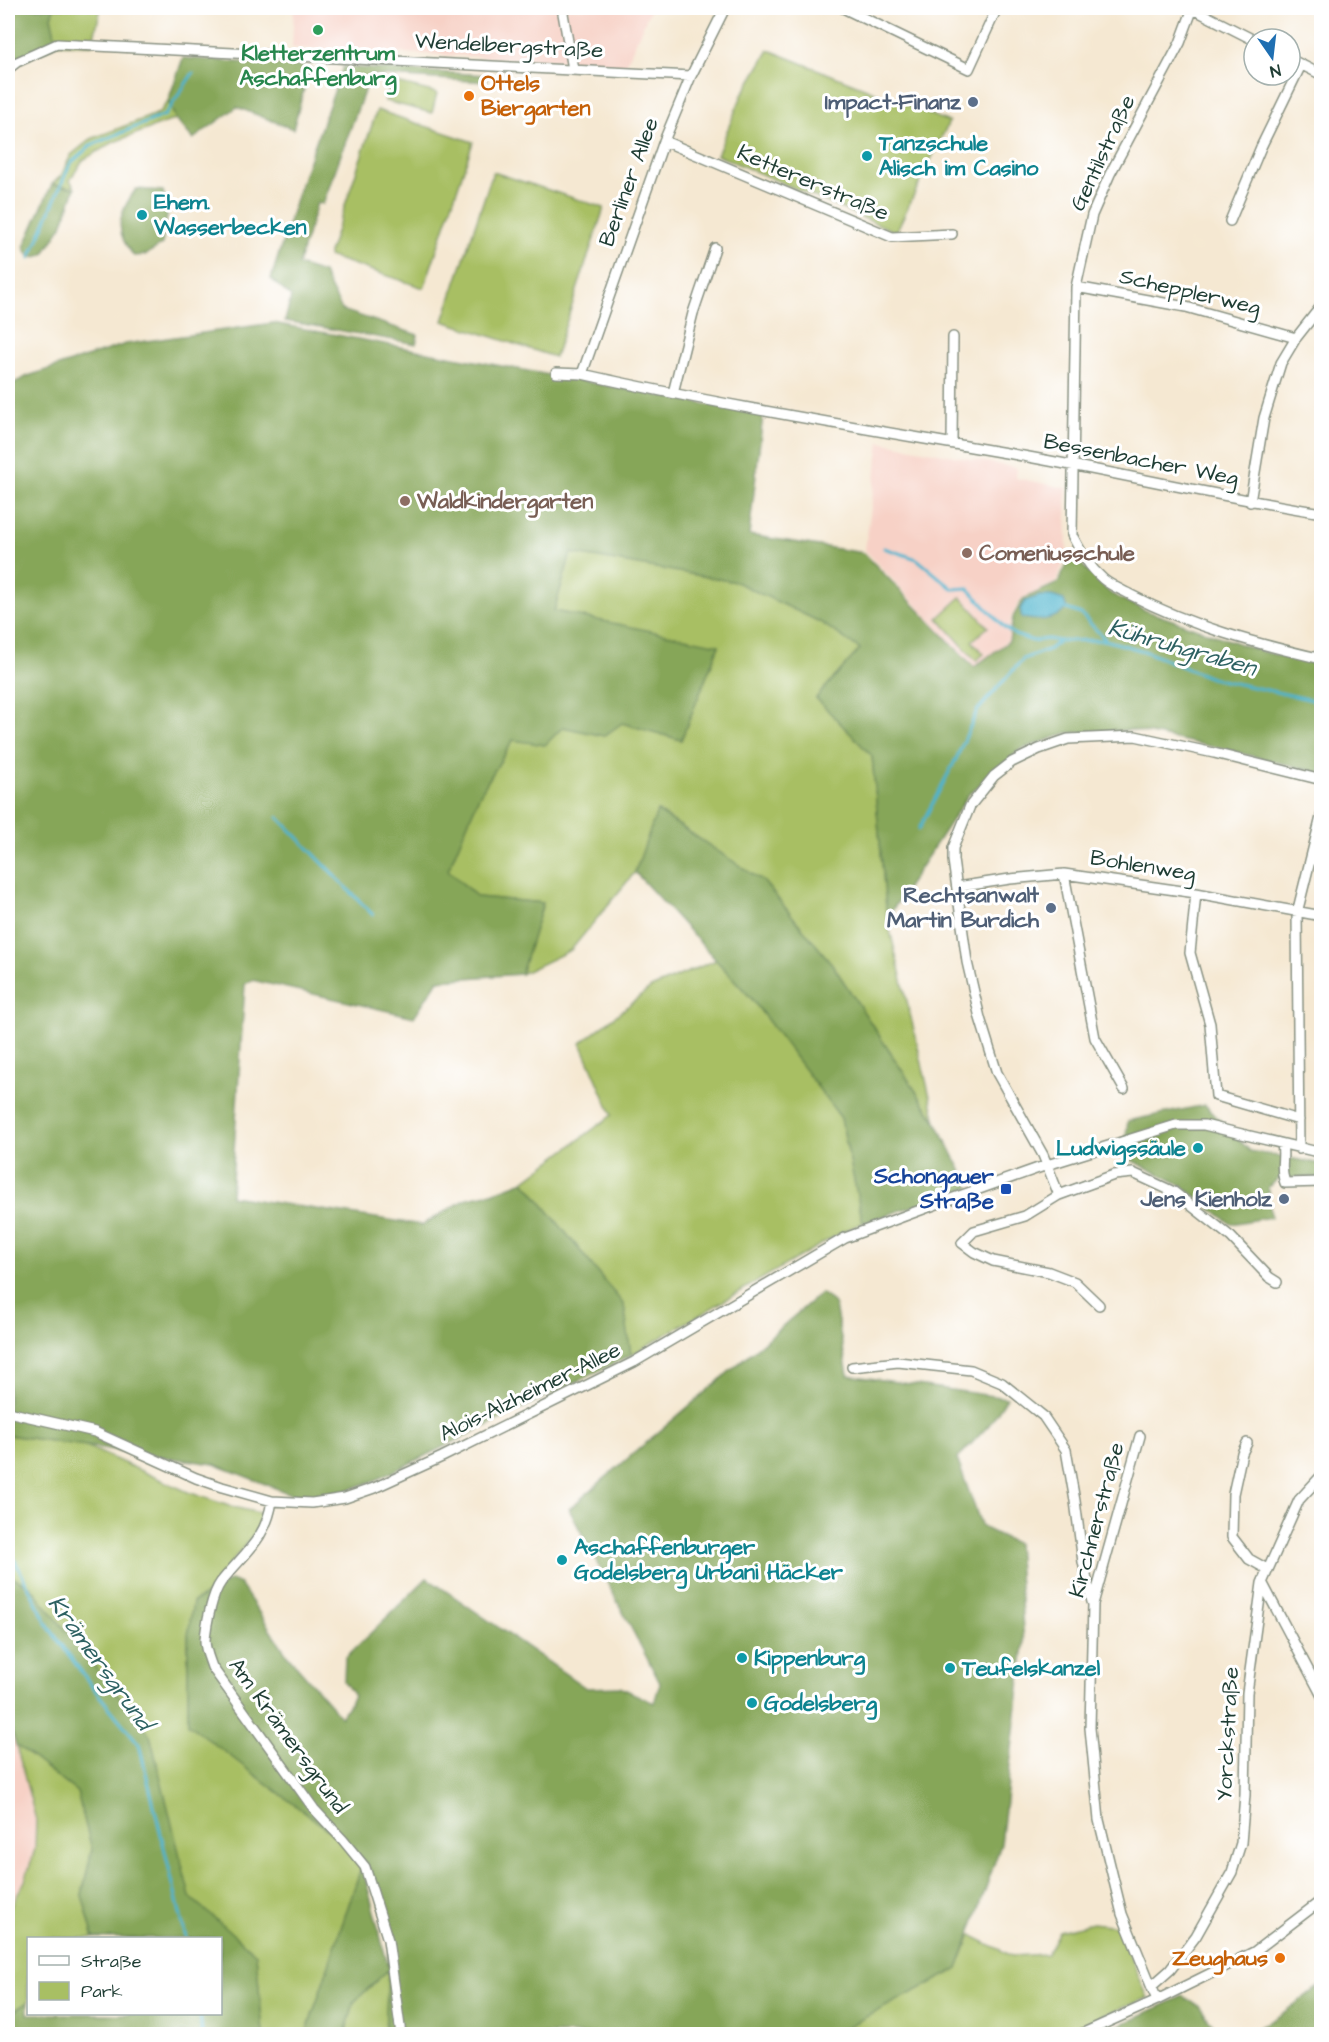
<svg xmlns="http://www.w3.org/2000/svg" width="1329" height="2042" font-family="'Architects Daughter',sans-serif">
<rect width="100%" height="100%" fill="#fff"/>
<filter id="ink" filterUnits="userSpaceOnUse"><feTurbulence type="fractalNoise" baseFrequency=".0167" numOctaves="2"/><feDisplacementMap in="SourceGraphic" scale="12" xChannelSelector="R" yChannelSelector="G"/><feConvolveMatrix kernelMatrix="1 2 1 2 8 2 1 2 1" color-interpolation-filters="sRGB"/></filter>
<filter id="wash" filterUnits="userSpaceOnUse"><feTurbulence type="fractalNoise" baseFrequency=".008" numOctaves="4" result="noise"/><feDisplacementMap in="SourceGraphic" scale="24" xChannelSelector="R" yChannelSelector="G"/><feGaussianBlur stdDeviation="1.35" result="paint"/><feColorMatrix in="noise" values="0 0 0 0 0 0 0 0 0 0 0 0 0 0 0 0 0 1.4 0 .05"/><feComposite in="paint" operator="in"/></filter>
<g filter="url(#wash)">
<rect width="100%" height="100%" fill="#f5e8d2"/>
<path fill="#f7d1c6" d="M 294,8 L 651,8 L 625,66 L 553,60 L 292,48 Z
M 880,442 L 1017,468 L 1016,478 L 1066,488 L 1067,555 L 1056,582 L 1021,599 L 1011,617 L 1008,640 L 975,667 L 865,550 Z
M 8,1719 L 36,1820 L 35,1849 L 25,1881 L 8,1912 Z"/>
<path fill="#a8bf63" stroke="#647e4c" stroke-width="1.5" d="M 54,8 L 101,8 L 92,45 L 57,44 L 51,17 Z
M 769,50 L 949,122 L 896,232 L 717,155 L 742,95 Z
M 389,81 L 437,93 L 432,113 L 385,101 Z
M 168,101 L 176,119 L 114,142 L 83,160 L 70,180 L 75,188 L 52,184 L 61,176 L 71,155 L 91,139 L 159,113 Z
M 377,110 L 473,142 L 424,288 L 328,256 Z
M 493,172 L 604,208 L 555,357 L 443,321 Z
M 571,553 L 736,582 L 820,622 L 860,649 L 816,698 L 872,756 L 887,918 L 936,1122 L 832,964 L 764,882 L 658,811 L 635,872 L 571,950 L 521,974 L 543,903 L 477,897 L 448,870 L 480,794 L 514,739 L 544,745 L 563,727 L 604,736 L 622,723 L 681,740 L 719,646 L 554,611 Z
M 961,597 L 988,627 L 972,641 L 984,654 L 976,661 L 938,618 Z
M 716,960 L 751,998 L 841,1118 L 863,1223 L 842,1232 L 631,1355 L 624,1305 L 524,1181 L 612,1115 L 581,1043 L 651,988 Z
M 8,1435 L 86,1446 L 188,1492 L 229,1506 L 263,1514 L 257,1530 L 231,1563 L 206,1595 L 193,1602 L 188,1636 L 188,1724 L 336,1836 L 362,1865 L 306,2034 L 263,2034 L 256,1954 L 189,1897 L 150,1735 L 30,1586 L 8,1575 Z
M 16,1745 L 77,1792 L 92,1849 L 82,1895 L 94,1938 L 28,1938 L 28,2002 L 8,2015 L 8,1912 L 25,1881 L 35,1849 L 36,1820 Z
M 1093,1923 L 1117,1926 L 1148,1998 L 1089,2021 L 1063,2034 L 833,2034 L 958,1969 L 971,1935 L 1012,1956 L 1047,1954 L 1059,1931 Z
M 389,1969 L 385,2034 L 345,2034 L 354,2002 Z"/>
<path fill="#86a659" stroke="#527246" stroke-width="1.5" d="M 8,8 L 54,8 L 51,17 L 57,44 L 8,69 Z
M 183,58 L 310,67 L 293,129 L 237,107 L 193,139 L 176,119 L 168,101 Z
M 343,67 L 487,75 L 486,82 L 370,75 L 323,204 L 317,203 L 298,265 L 323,273 L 342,310 L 418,335 L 416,344 L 285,321 L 291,297 L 271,279 L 303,177 Z
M 52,184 L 75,188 L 62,226 L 43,255 L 30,258 L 24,247 Z
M 136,189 L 163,191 L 168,211 L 162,244 L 146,255 L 134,256 C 113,232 118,214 136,189 Z
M 273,323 L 763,415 L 749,535 L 864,553 L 974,667 L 1009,641 L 1013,617 L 1023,599 L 1058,583 L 1072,555 L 1111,594 L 1144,610 L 1260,651 L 1321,665 L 1321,773 L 1224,749 L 1131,730 L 1067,733 L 1020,750 L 969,794 L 887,918 L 872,756 L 816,698 L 860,649 L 820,622 L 736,582 L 571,553 L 554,611 L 719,645 L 681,740 L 622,723 L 604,736 L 563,727 L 545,745 L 513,740 L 480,794 L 448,870 L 477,897 L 543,903 L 521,974 L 438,980 L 414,1017 L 252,980 L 245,984 L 231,1196 L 422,1225 L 468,1198 L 492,1193 L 524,1181 L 624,1305 L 631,1355 L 376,1480 L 348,1490 L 318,1496 L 293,1495 L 214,1464 L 8,1435 L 8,386 L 28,376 L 126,344 Z
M 657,811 L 764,882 L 832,964 L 936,1122 L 970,1187 L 863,1223 L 841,1118 L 751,998 L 635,872 Z
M 1205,1105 L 1250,1151 L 1321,1164 L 1321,1177 L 1280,1178 L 1268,1187 L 1271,1217 L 1231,1224 L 1181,1185 L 1123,1156 L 1128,1121 Z
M 821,1293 L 833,1302 L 835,1306 L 848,1375 L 1007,1398 L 989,1425 L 957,1459 L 982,1527 L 1017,1544 L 1024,1644 L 1001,1844 L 958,1969 L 833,2034 L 385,2034 L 388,1970 L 354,2002 L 345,2034 L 306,2034 L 362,1865 L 388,1966 L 391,1940 L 367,1864 L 336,1836 L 188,1724 L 188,1636 L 193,1602 L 231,1580 L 240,1584 L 288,1656 L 341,1717 L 354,1696 L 344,1681 L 345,1658 L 427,1578 L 586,1688 L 620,1687 L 654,1703 L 660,1683 L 569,1509 Z
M 8,1575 L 30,1586 L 150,1735 L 190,1897 L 256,1954 L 263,2034 L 8,2034 L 8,2015 L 28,2002 L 28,2014 L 220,2014 L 220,1938 L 94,1938 L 82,1895 L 92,1849 L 77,1792 L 16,1745 L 8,1718 Z
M 1321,1985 L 1321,2034 L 1247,2034 L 1276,2018 Z
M 1183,1996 L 1200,2007 L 1219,2034 L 1100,2034 Z"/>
<path fill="#4eb4cd" stroke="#367880" stroke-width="1.5" d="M 1039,596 L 1052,596 L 1064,600 L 1067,609 C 1053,621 1039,621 1022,618 L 1020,609 L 1025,601 Z"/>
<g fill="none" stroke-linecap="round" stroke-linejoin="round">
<path stroke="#4eb4cd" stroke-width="3" d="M 30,258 L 70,164 L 91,145 L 165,115 L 193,73
M 884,548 L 917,559 L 953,589 L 968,588 L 1003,626 L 1015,635 L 1033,641 L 1047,639 L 1059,641 L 1105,640 L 1144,651 L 1211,678 L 1322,702
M 1067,609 L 1081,614 L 1105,639
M 278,817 L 373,915
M 919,829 L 957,757 L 977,711 L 1023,659 L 1050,649 L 1058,642
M 8,1552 L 15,1561 L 50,1629 L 94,1689 L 139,1744 L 186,1938
M 200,2014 L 202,2034"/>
</g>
</g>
<g filter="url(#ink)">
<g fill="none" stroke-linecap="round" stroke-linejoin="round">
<defs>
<path id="minor" d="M 562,8 L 573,69
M 843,8 L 969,69 L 997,8
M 1193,8 L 1180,43 L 1110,174 L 1092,215 L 1076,287 L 1072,535 C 1081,552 1088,566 1103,579 C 1111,586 1122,590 1131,595 C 1190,626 1257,644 1322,659
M 1193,9 L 1254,40
M 1290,59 L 1322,75
M 8,69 L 17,62 L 57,44 L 691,76
M 664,141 L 892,237 L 952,234
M 1230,221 L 1261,147 L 1301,65
M 1076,287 L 1186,307 L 1296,338
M 556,373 L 582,374 C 728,407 876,430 1023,456 C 1123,474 1221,497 1322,513
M 582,374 L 664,141 L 691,76 L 725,8
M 673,393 L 693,313 L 715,248
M 952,443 L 953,337
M 1250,502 L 1264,418 L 1281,363 L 1296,338 L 1322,305
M 1064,874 L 1095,1038 L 1124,1089
M 957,887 L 1010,879 L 1064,874 L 1196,893 L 1322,916
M 1196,893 L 1190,953 L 1210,1024 L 1216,1096 L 1299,1120
M 1282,1144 C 1285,1159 1279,1167 1285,1183 L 1322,1182
M 1299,1149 L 1297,913 L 1322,813
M 1059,1195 L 1043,1155 L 997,1073 L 980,1018 L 967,962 L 953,860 L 953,848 L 970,806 L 994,776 L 1012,762 L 1039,749 L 1068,739 L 1135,736 L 1214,753 L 1322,780
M 1099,1305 L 1075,1282 L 1049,1272 L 993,1261 L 974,1252 L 962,1243 L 974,1231 L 1025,1216 L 1059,1195 L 1114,1175 L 1133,1173 L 1174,1192 L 1231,1237 L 1269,1277 L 1277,1282
M 852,1367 L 898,1362 L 971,1370 L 1002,1383 L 1043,1416 L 1066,1450 L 1075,1501 L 1083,1562 L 1092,1602
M 8,1412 L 95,1432 L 196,1478 L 222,1487 L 272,1501 L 312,1503 L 345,1498 L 374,1488 L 442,1457 L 634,1362 L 845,1238 L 934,1205 L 1047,1165 L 1176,1125 L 1204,1125 L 1322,1153
M 1140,1436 L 1093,1604 L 1090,1728 L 1099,1820 L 1122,1914 L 1157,2000
M 1247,1443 L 1242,1453 L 1233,1494 L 1232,1537 L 1249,1559 L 1267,1569
M 272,1501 C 266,1540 244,1553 221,1582 C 212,1594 206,1625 205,1640 C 205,1650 209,1658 212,1667 L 314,1809 L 343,1840 L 365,1867 L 388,1940 L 401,2034
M 1263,1584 L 1322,1696
M 1153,1985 L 1170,1970 L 1196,1936 L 1232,1872 L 1241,1843 L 1245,1795 L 1247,1693 L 1262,1583 L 1299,1500 L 1322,1475
M 1081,2034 L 1157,2000 L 1254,1952 L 1322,1900"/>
</defs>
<use href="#minor" stroke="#8a9283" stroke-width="12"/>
<use href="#minor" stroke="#fff" stroke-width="9"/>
</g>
</g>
<circle fill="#2e9e5b" stroke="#fff" stroke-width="2" cx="318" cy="30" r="6"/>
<g fill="#e8710a" stroke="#fff" stroke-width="2">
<circle cx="469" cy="96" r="6"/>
<circle cx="1280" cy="1958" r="6"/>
</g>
<g fill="#5c6f8a" stroke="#fff" stroke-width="2">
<circle cx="973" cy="102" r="6"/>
<circle cx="1051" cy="908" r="6"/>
<circle cx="1284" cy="1199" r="6"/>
</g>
<g fill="#0f9aa8" stroke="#fff" stroke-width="2">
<circle cx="867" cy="156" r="6"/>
<circle cx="142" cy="215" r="6"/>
<circle cx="1198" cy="1148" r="6"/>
<circle cx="562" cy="1560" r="6"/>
<circle cx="742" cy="1658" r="6"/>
<circle cx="950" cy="1668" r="6"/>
<circle cx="752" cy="1703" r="6"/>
</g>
<g fill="#8d6e63" stroke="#fff" stroke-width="2">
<circle cx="405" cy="501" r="6"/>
<circle cx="967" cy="553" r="6"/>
</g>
<rect fill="#1a4fb4" stroke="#fff" stroke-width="2" x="1000" y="1183" width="12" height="12" rx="3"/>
<g text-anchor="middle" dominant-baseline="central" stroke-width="6" stroke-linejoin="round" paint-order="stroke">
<g font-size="22" fill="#1f3d34" stroke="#fff">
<text transform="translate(509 46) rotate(3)">Wendelbergstraße</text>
<text transform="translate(1103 153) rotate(-65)">Gentilstraße</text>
<text transform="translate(629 182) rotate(-70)">Berliner Allee</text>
<text transform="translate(813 183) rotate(23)">Kettererstraße</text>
<text transform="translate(1190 292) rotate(13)">Schepplerweg</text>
<text transform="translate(1141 460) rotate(11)">Bessenbacher Weg</text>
<text transform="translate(1143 866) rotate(9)">Bohlenweg</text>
<text transform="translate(530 1392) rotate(-26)">Alois-Alzheimer-Allee</text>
<text transform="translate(1097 1520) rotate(-75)">Kirchnerstraße</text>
<text transform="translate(1228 1734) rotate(-87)">Yorckstraße</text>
<text transform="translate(288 1736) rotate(54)">Am Krämersgrund</text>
</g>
<g font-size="22" font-weight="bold" fill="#27864d" stroke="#fff">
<text x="318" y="53">Kletterzentrum<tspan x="318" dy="25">Aschaffenburg</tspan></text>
</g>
<g font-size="22" font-weight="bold" fill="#c56008" stroke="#fff" text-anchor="start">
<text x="481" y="83">Ottels<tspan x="481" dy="25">Biergarten</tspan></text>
<text x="1268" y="1958" text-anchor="end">Zeughaus</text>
</g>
<g font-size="22" font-weight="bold" fill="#4e5e75" stroke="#fff" text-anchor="end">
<text x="961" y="102">Impact-Finanz</text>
<text x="1039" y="895">Rechtsanwalt<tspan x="1039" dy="25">Martin Burdich</tspan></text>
<text x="1272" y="1199">Jens Kienholz</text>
</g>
<g font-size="22" font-weight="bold" fill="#0d838f" stroke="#fff" text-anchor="start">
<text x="879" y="143">Tanzschule<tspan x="879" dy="25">Alisch im Casino</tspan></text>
<text x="154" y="202">Ehem.<tspan x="154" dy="25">Wasserbecken</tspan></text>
<text x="1186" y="1148" text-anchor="end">Ludwigssäule</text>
<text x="574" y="1547">Aschaffenburger<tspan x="574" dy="25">Godelsberg Urbani Häcker</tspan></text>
<text x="754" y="1658">Kippenburg</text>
<text x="962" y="1668">Teufelskanzel</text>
<text x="764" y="1703">Godelsberg</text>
</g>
<g font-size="22" font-weight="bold" fill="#785e54" stroke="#fff" text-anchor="start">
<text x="417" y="501">Waldkindergarten</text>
<text x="979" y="553">Comeniusschule</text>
</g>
<g font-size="22" font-weight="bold" fill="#164399" stroke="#fff" text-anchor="end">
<text x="994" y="1176">Schongauer<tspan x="994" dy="25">Straße</tspan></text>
</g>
<g font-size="24" font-style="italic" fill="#2d6162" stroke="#fff">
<text transform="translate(1182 648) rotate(16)">Kühruhgraben</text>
<text transform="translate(100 1663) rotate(54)">Krämersgrund</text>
</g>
</g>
<rect width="1329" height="2042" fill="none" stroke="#fff" stroke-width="30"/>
<rect x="27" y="1937" width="195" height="78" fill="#ffffff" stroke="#a5b1ae" stroke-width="1.5"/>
<rect x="39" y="1956" width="30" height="9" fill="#ffffff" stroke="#a5b1ae" stroke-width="1.5"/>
<text x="81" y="1967" font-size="18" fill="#1f3d34">Straße</text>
<rect x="39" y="1982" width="30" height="18" fill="#a8bf63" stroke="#a5b1ae" stroke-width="1.5"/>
<text x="81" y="1997" font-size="18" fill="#1f3d34">Park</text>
<g transform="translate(1272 57) rotate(166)"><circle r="28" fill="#ffffff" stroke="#a5b1ae" stroke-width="1.5"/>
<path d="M0-4.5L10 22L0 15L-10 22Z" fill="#1f6fb2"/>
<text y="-9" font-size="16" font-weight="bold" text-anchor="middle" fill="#1f3d34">N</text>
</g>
</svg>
